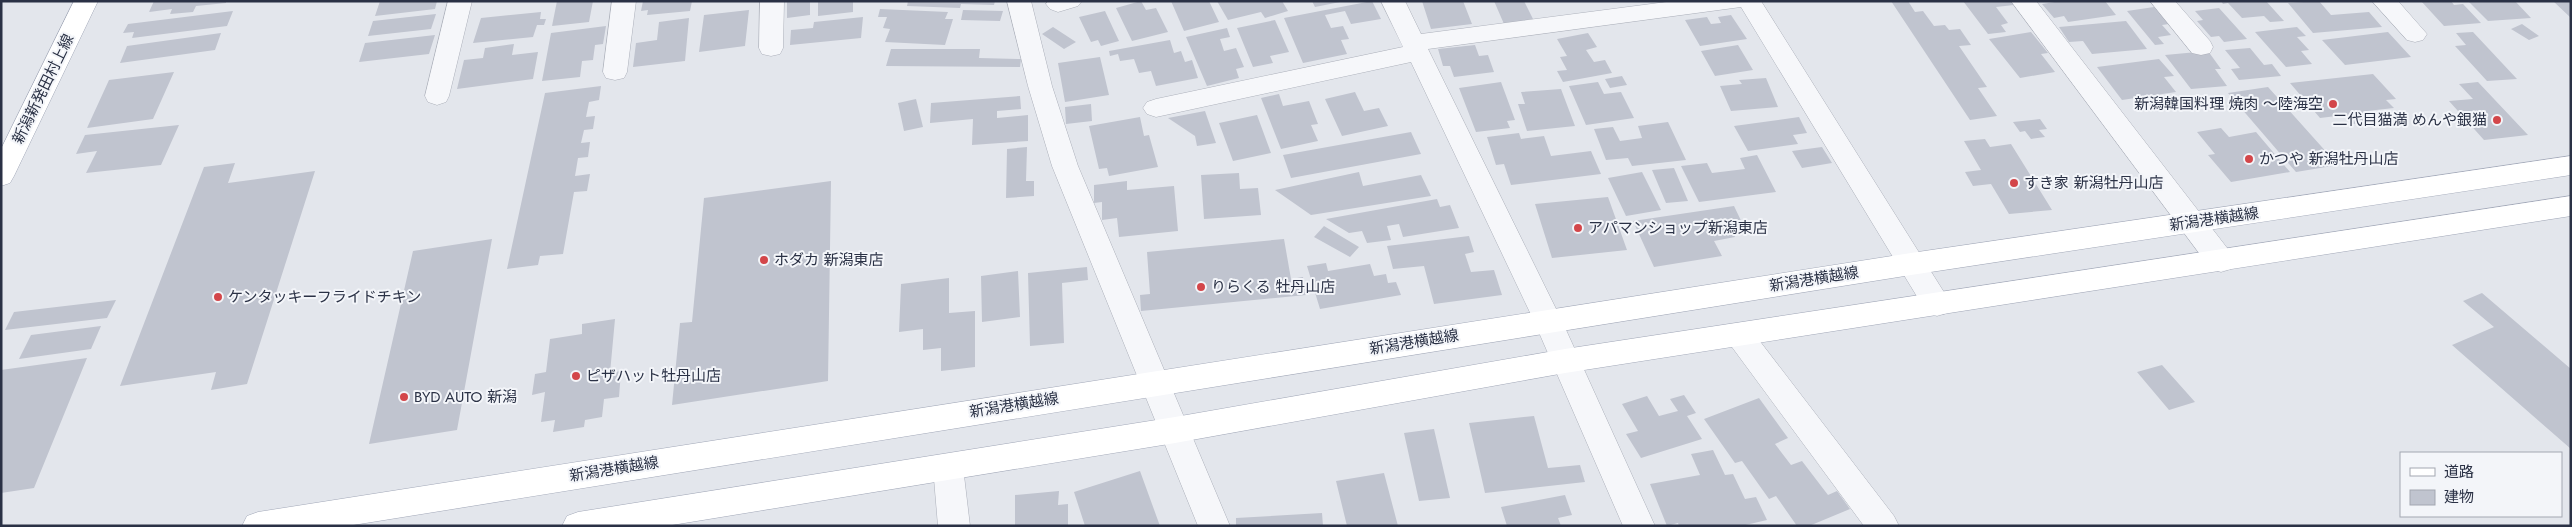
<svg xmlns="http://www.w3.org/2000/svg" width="2572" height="527" font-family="Jost,'Noto Sans JP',sans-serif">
<rect width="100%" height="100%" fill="#e3e6ec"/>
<path fill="#c0c4cf" d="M 154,1 L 226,1 L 226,3 L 196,6 L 193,12 L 170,14 L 172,9 L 149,12 Z
M 380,1 L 437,1 L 435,9 L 375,16 Z
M 557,1 L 593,1 L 589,22 L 552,26 Z
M 643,1 L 692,1 L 690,11 L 647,15 L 648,10 L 641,11 Z
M 787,1 L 810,1 L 810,15 L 787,18 Z
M 818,1 L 853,1 L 853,12 L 818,16 Z
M 908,1 L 995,1 L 994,5 L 961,4 L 960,8 L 907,6 Z
M 1141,1 L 1146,10 L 1156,8 L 1168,32 L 1132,41 L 1116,8 Z
M 1171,1 L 1209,1 L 1219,22 L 1184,31 Z
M 1217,1 L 1282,1 L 1288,11 L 1265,18 L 1261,12 L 1228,20 Z
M 1312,1 L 1340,1 L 1340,2 L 1315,7 Z
M 1372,1 L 1381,19 L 1351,24 L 1345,11 L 1325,15 L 1331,28 L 1343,26 L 1349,39 L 1341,40 L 1347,54 L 1303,63 L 1284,18 Z
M 1422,1 L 1463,1 L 1472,24 L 1431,29 Z
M 1494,1 L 1524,1 L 1533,19 L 1504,24 Z
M 1891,1 L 1908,1 L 1915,12 L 1923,11 L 1934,26 L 1945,25 L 1949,30 L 1960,29 L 1971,45 L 1959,46 L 1987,87 L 1978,88 L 1997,116 L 1970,120 Z
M 1963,1 L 2011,1 L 2014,5 L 1996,7 L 2008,23 L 2001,25 L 2006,32 L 1988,34 Z
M 2061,1 L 2105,1 L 2116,15 L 2068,22 L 2064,16 L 2054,18 L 2042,4 Z
M 2221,1 L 2266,1 L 2284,21 L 2270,22 L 2264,16 L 2242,18 L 2228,3 L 2223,4 Z
M 2319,1 L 2331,15 L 2369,12 L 2382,27 L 2313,33 L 2288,3 Z
M 2421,1 L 2451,1 L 2454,5 L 2463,4 L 2481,23 L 2444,26 Z
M 2515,1 L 2531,18 L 2488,21 L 2469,2 Z
M 2553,1 L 2571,1 L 2571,18 Z
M 2154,7 L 2169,24 L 2162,25 L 2171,35 L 2158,37 L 2164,44 L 2155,45 L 2127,11 Z
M 2219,8 L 2247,39 L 2224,42 L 2219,36 L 2211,37 L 2197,21 L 2203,20 L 2195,11 Z
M 880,9 L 948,12 L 945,19 L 953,19 L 945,45 L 885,42 L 890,29 L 883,28 L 887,17 L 878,17 Z
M 749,10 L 745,46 L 699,52 L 704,15 Z
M 963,10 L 1003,11 L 1000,21 L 961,20 Z
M 233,11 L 227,26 L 132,38 L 134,32 L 123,33 L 128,24 Z
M 1105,11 L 1119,41 L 1101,46 L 1098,40 L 1091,42 L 1079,17 Z
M 541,12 L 540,19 L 546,19 L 544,25 L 537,25 L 533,37 L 473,43 L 481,18 Z
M 436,14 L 431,29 L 368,36 L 373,21 Z
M 1731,15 L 1747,39 L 1700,46 L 1685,20 L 1707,17 L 1711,24 L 1721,23 L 1718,17 Z
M 863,17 L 861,38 L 790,45 L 791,30 L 813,28 L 814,22 Z
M 689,18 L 685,61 L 633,67 L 636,43 L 657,40 L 659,22 Z
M 1275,20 L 1289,52 L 1270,56 L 1273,63 L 1253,67 L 1237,28 Z
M 2126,21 L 2147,49 L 2092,54 L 2083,41 L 2069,42 L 2059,27 Z
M 2522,24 L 2539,36 L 2529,40 L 2511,29 Z
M 606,26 L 603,44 L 595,45 L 593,60 L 582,61 L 580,77 L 542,81 L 551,33 Z
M 1053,27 L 1076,42 L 1064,49 L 1042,34 Z
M 2297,27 L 2306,36 L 2297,37 L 2309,50 L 2301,51 L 2312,64 L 2286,67 L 2255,32 Z
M 1227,28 L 1230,37 L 1220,39 L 1224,51 L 1236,48 L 1244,67 L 1236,69 L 1239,78 L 1207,86 L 1186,37 Z
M 2031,32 L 2048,53 L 2041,54 L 2055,72 L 2020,78 L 1989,39 Z
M 2388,32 L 2411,57 L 2345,65 L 2322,40 Z
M 2473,32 L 2517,79 L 2487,81 L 2455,46 L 2466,45 L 2456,33 Z
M 221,33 L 215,50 L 120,63 L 127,46 Z
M 1588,33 L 1597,47 L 1586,50 L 1594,62 L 1605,60 L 1612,73 L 1563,82 L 1557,71 L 1567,70 L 1560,57 L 1567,56 L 1557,39 Z
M 435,35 L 429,54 L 359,62 L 365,43 Z
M 1170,40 L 1174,53 L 1181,51 L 1185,62 L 1192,60 L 1198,78 L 1156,86 L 1151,71 L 1139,73 L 1134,59 L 1120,61 L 1118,54 L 1110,56 L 1109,51 Z
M 514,44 L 512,55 L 538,52 L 533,79 L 457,89 L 464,60 L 483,58 L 485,48 Z
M 1475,45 L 1479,56 L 1488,55 L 1494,72 L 1454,77 L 1450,66 L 1443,66 L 1438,49 Z
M 1738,45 L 1753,70 L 1715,76 L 1701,51 Z
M 2250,48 L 2264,65 L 2272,64 L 2281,76 L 2239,80 L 2231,69 L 2240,68 L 2225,50 Z
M 891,49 L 980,49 L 979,58 L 1021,59 L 1020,67 L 886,66 Z
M 2208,51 L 2221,69 L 2215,69 L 2227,86 L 2191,89 L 2165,55 Z
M 1100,57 L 1109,95 L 1065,102 L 1058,63 Z
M 2159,59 L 2174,76 L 2164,77 L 2176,92 L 2122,100 L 2097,67 Z
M 174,72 L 153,119 L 87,128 L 109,80 Z
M 2373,74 L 2396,99 L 2386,100 L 2394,108 L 2367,111 L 2377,121 L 2353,124 L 2345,115 L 2320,118 L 2290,83 Z
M 1622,76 L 1627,85 L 1610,88 L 1605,79 Z
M 1766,78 L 1778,107 L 1731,111 L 1720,86 L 1742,84 L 1739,80 Z
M 1501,82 L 1515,120 L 1507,121 L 1510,128 L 1476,132 L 1459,88 Z
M 1598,82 L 1604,94 L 1621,92 L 1634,118 L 1586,125 L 1569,86 Z
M 2478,82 L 2528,135 L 2484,140 L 2449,101 L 2473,99 L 2459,84 Z
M 601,86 L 599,100 L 589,102 L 586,117 L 595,116 L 593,129 L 584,130 L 581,143 L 590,142 L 588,157 L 578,158 L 575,176 L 590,174 L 587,191 L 574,192 L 563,254 L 540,256 L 538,265 L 507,269 L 545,93 Z
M 2268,87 L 2338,165 L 2296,172 L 2228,93 Z
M 1561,89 L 1575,126 L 1527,131 L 1518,104 L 1525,104 L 1521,92 Z
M 1355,92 L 1364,111 L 1379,108 L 1388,126 L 1342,136 L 1325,99 Z
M 1279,94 L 1283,106 L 1309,101 L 1318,124 L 1311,125 L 1318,141 L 1281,149 L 1261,98 Z
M 1020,96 L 1021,109 L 997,111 L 997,118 L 1028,115 L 1028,141 L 972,145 L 973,119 L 930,123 L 931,103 Z
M 916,99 L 923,127 L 904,131 L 898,103 Z
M 1091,104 L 1092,121 L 1066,124 L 1065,107 Z
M 1205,111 L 1216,143 L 1197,146 L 1195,136 L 1168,118 Z
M 1257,115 L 1271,153 L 1233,161 L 1219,123 Z
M 1140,117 L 1144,136 L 1149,135 L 1158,167 L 1109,176 L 1107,168 L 1099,169 L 1089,126 Z
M 1799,117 L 1807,133 L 1793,135 L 1798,144 L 1748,151 L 1734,126 Z
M 2040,119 L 2047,129 L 2039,130 L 2045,137 L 2031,139 L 2025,131 L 2020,132 L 2013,122 Z
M 1668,122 L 1686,160 L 1632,166 L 1628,158 L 1606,160 L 1594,129 L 1613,127 L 1620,141 L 1642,138 L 1638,126 Z
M 179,125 L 161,165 L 86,173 L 97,151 L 76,154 L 85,135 Z
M 2221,128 L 2229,137 L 2256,132 L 2290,172 L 2231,182 L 2208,155 L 2215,154 L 2197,132 Z
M 1411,132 L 1421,154 L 1291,178 L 1283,155 Z
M 1519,133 L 1521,139 L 1544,136 L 1551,156 L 1591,151 L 1601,174 L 1511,185 L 1504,164 L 1496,165 L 1487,137 Z
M 1985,139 L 1990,147 L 2011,144 L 2052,210 L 2009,214 L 1991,184 L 1973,186 L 1965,172 L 1981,170 L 1964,141 Z
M 1027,147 L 1026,181 L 1034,181 L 1034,196 L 1006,198 L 1007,149 Z
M 1822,147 L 1832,163 L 1802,168 L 1792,151 Z
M 1757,155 L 1776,192 L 1699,202 L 1681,166 L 1707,163 L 1712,173 L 1745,169 L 1740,158 Z
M 235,163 L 228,183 L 315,171 L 247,384 L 211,390 L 216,372 L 120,386 L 204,167 Z
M 1674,168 L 1688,201 L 1666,203 L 1652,170 Z
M 1359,172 L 1363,186 L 1421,175 L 1431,196 L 1311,215 L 1275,190 Z
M 1642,172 L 1661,210 L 1626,216 L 1608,178 Z
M 1239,173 L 1240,189 L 1258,188 L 1261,215 L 1204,219 L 1201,175 Z
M 831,181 L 828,381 L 672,405 L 680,323 L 692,322 L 704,198 Z
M 1127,181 L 1127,190 L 1174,186 L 1178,231 L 1119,237 L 1117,218 L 1102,220 L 1102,202 L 1094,203 L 1094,185 Z
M 1608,197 L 1627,250 L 1552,258 L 1535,204 Z
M 1437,199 L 1440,207 L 1450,205 L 1459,228 L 1403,237 L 1399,224 L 1387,226 L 1391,240 L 1367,243 L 1362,231 L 1349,233 L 1326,219 Z
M 1734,206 L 1746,231 L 1733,233 L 1735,237 L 1714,241 L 1722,256 L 1654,267 L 1633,221 Z
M 1324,226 L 1359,247 L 1350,257 L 1314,237 Z
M 1469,236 L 1474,252 L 1465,254 L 1471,272 L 1494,270 L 1502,295 L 1434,304 L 1424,266 L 1393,269 L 1387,246 Z
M 492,239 L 457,430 L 369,444 L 413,251 Z
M 1284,239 L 1291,279 L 1303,277 L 1306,295 L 1141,311 L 1140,295 L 1150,294 L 1147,252 Z
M 1326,263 L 1328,271 L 1370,264 L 1374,276 L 1386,274 L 1388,283 L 1396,282 L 1401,295 L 1320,309 L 1307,266 Z
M 1087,267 L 1088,280 L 1062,283 L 1064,343 L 1030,346 L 1028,273 Z
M 1018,271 L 1020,317 L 982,322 L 981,276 Z
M 949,278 L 949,313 L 975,311 L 975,367 L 941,371 L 941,348 L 923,350 L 923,329 L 899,332 L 901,284 Z
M 2482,293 L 2571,369 L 2571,449 L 2452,345 L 2494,327 L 2463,301 Z
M 116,300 L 107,318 L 5,330 L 14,312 Z
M 615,319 L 610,373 L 621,371 L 619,397 L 604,399 L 602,417 L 585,420 L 584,427 L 553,432 L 555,420 L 541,422 L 545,392 L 532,395 L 535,374 L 546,372 L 550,339 L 582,334 L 582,324 Z
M 101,326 L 91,349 L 19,359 L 31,335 Z
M 87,358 L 34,488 L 1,493 L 1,370 Z
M 2162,365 L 2195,402 L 2169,410 L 2137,372 Z
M 1684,395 L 1696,413 L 1687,416 L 1702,439 L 1641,458 L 1626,434 L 1638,431 L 1622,404 L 1647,396 L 1659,416 L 1678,411 L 1670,399 Z
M 1759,398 L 1788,438 L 1775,444 L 1791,465 L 1802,461 L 1828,495 L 1837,491 L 1850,509 L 1809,526 L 1797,526 L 1776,496 L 1769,499 L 1742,461 L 1735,463 L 1704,419 Z
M 1534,416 L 1548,468 L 1580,465 L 1585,482 L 1485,493 L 1469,423 Z
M 1434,429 L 1450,498 L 1419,501 L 1404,433 Z
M 1713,450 L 1725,475 L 1733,474 L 1745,499 L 1756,497 L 1767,520 L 1741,526 L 1679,526 L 1678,523 L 1667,526 L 1650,484 L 1700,475 L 1691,454 Z
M 1140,471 L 1160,526 L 1085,526 L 1074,492 Z
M 1384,473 L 1398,526 L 1347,526 L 1336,481 Z
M 1059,491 L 1058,505 L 1068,504 L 1068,526 L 1015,526 L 1015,495 Z
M 1565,495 L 1572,515 L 1558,518 L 1561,526 L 1507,526 L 1501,507 Z
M 1322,513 L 1323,526 L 1236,526 L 1236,518 Z"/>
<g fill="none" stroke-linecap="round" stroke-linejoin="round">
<defs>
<path id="minor" d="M 448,1 L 472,1 L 449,96 L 446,102 L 437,105 L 428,102 L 425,96 Z
M 612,1 L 636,1 L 627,72 L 624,78 L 615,80 L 606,78 L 603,72 Z
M 760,1 L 784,1 L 783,48 L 780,54 L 771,56 L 762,54 L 759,48 Z
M 1007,1 L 1031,1 L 1052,86 L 1078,166 L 1230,526 L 1198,526 L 1052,166 L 1028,86 Z
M 1048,1 L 1082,1 L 1078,6 L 1058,12 L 1050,9 L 1046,4 Z
M 1381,1 L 1405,1 L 1421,34 L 1674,1 L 1761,1 L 1947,297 L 1951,305 L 1947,313 L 1937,316 L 1927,313 L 1741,7 L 1428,49 L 1562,321 L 1655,526 L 1623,526 L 1534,321 L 1411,62 L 1156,117 L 1147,114 L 1143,108 L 1147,102 L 1156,99 L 1403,47 Z
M 2011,1 L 2036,1 L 2231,253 L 2235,261 L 2231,269 L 2221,272 L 2211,269 Z
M 2150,1 L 2175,1 L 2210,41 L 2213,47 L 2210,53 L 2201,55 L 2192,53 Z
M 2372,1 L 2398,1 L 2427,34 L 2423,40 L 2415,42 L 2407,40 Z
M 1739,323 L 1749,327 L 1894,516 L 1899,526 L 1864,526 L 1729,343 L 1725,335 L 1729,327 Z
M 948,454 L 959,458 L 963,467 L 970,526 L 938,526 L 933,467 L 937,458 Z"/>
<path id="major" d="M 74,1 L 98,1 L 14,176 L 10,183 L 1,186 L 1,149 Z
M 2571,156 L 2571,175 L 1911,275 L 347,526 L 242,526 L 247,516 L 258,512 L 1911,253 Z
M 2571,196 L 2571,216 L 1565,373 L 1175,443 L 666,526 L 562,526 L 567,516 L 578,512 L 1175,417 L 1565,349 Z"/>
</defs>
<use href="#minor" stroke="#acb0ba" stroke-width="1"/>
<use href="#major" stroke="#a2a8b8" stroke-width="1"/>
<use href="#minor" fill="#f6f7fa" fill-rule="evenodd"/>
<use href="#major" fill="#fff" fill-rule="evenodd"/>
</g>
<g fill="#d3464a" stroke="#f3f5f9" stroke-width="2">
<circle cx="2333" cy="104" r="5"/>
<circle cx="2497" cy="120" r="5"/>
<circle cx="2249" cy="159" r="5"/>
<circle cx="2014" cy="183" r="5"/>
<circle cx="1578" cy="228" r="5"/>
<circle cx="764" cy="260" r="5"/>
<circle cx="1201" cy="287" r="5"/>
<circle cx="218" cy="297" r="5"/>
<circle cx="576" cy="376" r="5"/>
<circle cx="404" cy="397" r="5"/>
</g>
<g text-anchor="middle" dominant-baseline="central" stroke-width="4" stroke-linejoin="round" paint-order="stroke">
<g font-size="15" fill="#2a3145" stroke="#f3f5f9">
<text transform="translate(43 89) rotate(-64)">新潟新発田村上線</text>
<text transform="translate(2214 219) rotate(-8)">新潟港横越線</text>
<text transform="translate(1814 279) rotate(-9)">新潟港横越線</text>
<text transform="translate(1414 342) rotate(-9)">新潟港横越線</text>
<text transform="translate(1014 405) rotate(-9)">新潟港横越線</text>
<text transform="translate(614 469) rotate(-9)">新潟港横越線</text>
</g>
<g font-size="15" fill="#2a3145" stroke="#f3f5f9" text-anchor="start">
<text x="2323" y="104" text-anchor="end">新潟韓国料理 焼肉 ～陸海空</text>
<text x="2487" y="120" text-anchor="end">二代目猫満 めんや銀猫</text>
<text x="2259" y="159">かつや 新潟牡丹山店</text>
<text x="2024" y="183">すき家 新潟牡丹山店</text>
<text x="1588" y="228">アパマンショップ新潟東店</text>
<text x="774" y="260">ホダカ 新潟東店</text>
<text x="1211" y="287">りらくる 牡丹山店</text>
<text x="228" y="297">ケンタッキーフライドチキン</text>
<text x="586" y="376">ピザハット牡丹山店</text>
<text x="414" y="397">BYD AUTO 新潟</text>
</g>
</g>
<rect width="2572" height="527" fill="none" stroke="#2a3145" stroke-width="5"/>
<rect x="2400" y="452" width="162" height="65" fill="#f3f5f9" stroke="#a3a7b1"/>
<rect x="2410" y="468" width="25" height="8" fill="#ffffff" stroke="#a3a7b1"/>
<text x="2444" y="477" font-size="15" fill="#2a3145">道路</text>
<rect x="2410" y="490" width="25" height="15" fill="#c0c4cf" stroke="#a3a7b1"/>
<text x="2444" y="502" font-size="15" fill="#2a3145">建物</text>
</svg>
